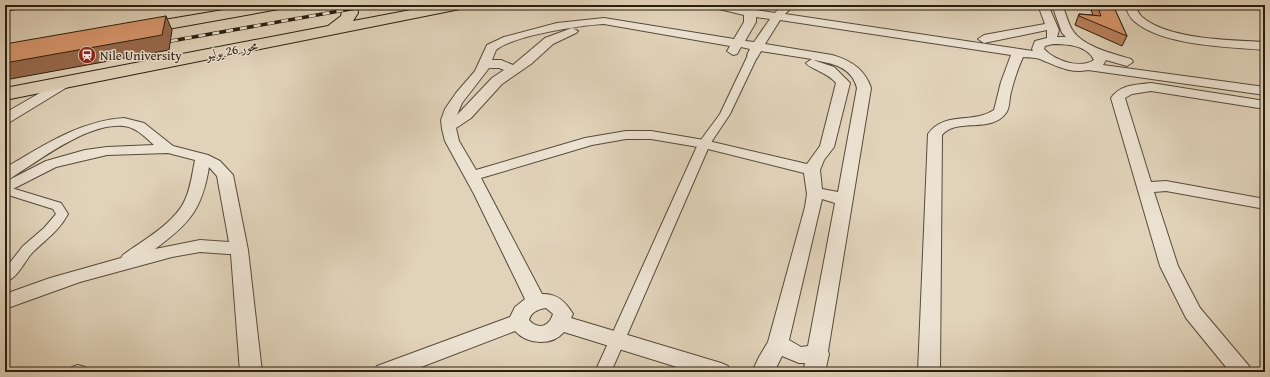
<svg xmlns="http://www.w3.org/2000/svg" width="1270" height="377" font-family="'Gentium Book Plus',Amiri,serif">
<rect width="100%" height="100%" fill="#e1d3ba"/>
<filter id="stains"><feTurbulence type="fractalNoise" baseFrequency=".005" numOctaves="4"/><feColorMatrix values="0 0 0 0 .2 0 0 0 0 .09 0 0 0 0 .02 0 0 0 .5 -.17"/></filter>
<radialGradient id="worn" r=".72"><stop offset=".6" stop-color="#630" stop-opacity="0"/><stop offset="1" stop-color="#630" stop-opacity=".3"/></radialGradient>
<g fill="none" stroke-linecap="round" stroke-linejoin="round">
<defs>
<path id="pedestrian" d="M 753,52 L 758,55 L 730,114 L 710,144 L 611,372 L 595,372 L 698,144 L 720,114 L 748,55 Z
M 5,186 L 61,203 L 68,214 C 59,231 45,240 32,253 C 24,262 18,278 5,282 L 5,269 L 23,246 L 44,228 L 56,214 L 53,209 L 5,194 Z
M 78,365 L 85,367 L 87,372 L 70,372 L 72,367 Z"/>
<path id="minor" d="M 5,5 L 28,5 L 27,7 L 5,11 Z
M 710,5 L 728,5 L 745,8 L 745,5 L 755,5 L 756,10 L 775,13 L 779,8 L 783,7 L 789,10 L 785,14 L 1033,51 L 1032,49 L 1035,41 L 1047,38 L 1047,30 L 984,43 L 978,39 L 984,35 L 1045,24 L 1038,5 L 1048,5 L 1059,30 L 1057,37 L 1066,37 L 1062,33 L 1052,5 L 1062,5 C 1066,13 1068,24 1073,31 C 1084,47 1114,54 1131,59 L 1133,62 L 1127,66 L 1106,60 L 1103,65 L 1265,87 L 1265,95 L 1088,70 C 1071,74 1057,66 1042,60 C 1037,57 1029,58 1023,57 C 1018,68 1014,80 1011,92 C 1009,99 1010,108 1006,113 C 991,134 957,117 942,135 L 940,372 L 918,372 L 928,134 C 944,111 973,124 994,110 L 1001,82 L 1011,55 L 780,20 L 765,44 L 832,55 C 850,60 865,69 871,88 L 828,351 L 829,354 L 825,372 L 803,372 L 805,363 L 799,363 L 782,356 L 774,372 L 752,372 L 759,357 L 768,342 L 805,207 L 807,194 L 804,173 L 704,148 L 651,139 L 626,139 L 592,145 L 481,178 L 542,294 C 557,293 566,302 573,314 L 571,318 L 721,363 L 728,366 L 732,372 L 693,372 L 564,332 C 552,346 528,345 515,331 L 408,372 L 373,372 L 377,366 L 510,317 L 515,307 L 525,299 L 474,194 L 445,141 L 442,129 L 441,120 L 445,109 L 456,93 L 475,71 L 487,45 L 504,37 L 557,23 L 604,18 L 734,39 L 744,22 L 744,15 L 711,7 ZM 756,17 L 770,19 L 754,42 L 745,41 L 756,22 ZM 604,24 L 730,46 L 727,51 L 733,55 L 737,54 L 741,47 L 750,49 L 747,55 L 753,59 L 757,58 L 761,51 L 812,59 L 806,63 C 810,69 827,72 836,83 L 820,146 L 807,164 L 704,140 L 651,131 L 626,131 L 585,138 L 476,170 L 459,141 L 456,128 L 471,118 L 502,84 L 531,64 L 553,44 L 576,33 L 578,31 L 572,28 L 545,38 L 513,65 L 501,60 L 492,60 L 496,50 C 512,36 581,25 604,24 ZM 1053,44 C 1067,44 1087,45 1094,60 C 1080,69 1055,61 1044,49 L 1045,46 ZM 813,60 C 832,63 852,67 857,88 L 838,192 L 822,189 L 820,170 L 824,160 L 834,147 L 850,83 L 834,67 ZM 489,68 L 499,68 L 504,70 L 492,78 L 457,115 L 462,103 ZM 822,199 L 835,203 L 808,346 L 801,347 L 789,340 ZM 546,308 L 553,314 C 549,327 538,330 529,320 C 531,312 538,309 546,308 Z
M 1125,5 L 1135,5 C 1137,9 1138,13 1141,16 C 1167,40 1231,40 1265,42 L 1265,50 C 1229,47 1162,46 1134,21 C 1129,17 1127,10 1125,5 Z
M 64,79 L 69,80 L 71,83 L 69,86 L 10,122 L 5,123 L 5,113 Z
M 1151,83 L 1265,101 L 1265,109 L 1151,91 L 1132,94 L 1125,98 L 1151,182 L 1166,181 L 1265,199 L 1265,209 L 1166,191 L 1154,192 L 1178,266 L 1200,308 L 1249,366 L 1253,372 L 1230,372 L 1186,318 L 1160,266 L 1111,98 C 1121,84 1136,85 1151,83 Z
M 124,118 L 144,123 L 173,146 L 208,155 L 220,161 L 233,175 L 248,250 L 262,372 L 240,372 L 231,254 L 228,254 L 200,252 L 172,257 L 80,282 L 5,309 L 5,294 L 50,278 L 121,258 L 123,255 C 143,240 174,224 185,200 C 191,187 192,174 195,160 L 168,153 L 107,155 L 56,167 L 5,193 L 5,182 L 46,161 L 85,150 L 107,147 L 154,145 C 145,137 136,127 123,126 C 87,123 40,160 11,178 L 5,180 L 5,168 C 43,146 79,121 124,118 ZM 209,167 L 217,176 L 229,242 L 200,240 L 155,249 C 189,224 202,210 209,167 Z"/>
<path id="trunk" d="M 253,5 L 286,5 L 284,8 L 279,9 L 140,34 L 134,32 L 132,29 L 134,26 L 140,24 Z
M 343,5 L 357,5 L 358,13 L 353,21 L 437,5 L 467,5 L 465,8 L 5,100 L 5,88 L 328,26 L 341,16 Z"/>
</defs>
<use href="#pedestrian" stroke="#574b39" stroke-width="2"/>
<use href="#minor" stroke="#574b39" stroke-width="2"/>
<use href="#trunk" stroke="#291e0e" stroke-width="2"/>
<use href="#pedestrian" fill="#ece2d2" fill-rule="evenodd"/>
<use href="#minor" fill="#ece2d2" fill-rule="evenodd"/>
<use href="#trunk" fill="#e1d3ba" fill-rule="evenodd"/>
<defs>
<path id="rail" d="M 171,41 L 373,5"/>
</defs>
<use href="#rail" stroke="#291e0e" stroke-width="3.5"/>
<use href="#rail" stroke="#ece2d2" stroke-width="2.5" stroke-dasharray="7" stroke-linecap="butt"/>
</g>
<path fill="#bb825e" stroke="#291e0e" d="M 1089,5 L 1118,5 L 1115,10 L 1127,36 L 1122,46 L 1075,25 L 1079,14 L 1093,15 Z"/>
<path fill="#986a4c" stroke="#291e0e" d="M 166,16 L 172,30 L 169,50 L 5,80 L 5,63 Z"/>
<path fill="#d9976d" stroke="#291e0e" d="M 1097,5 L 1113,5 L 1127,36 L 1079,16 L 1079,14 L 1101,16 Z
M 166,16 L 162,35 L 5,63 L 5,44 Z"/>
<defs>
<symbol id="station-disc" viewBox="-11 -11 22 22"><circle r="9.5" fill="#8f2418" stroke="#ece2d2"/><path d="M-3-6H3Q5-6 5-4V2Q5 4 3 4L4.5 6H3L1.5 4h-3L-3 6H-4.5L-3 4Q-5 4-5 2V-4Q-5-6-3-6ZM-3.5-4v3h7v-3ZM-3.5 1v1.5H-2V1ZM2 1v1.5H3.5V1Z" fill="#fff"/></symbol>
</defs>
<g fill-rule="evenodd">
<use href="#station-disc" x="77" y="45" width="20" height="20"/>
</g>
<g text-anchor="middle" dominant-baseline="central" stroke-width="3" stroke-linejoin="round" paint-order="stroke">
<g font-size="13" fill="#291e0e" stroke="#ece2d2">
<text transform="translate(232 50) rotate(-11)">محور 26 يوليو</text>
</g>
<g font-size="13" fill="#291e0e" stroke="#ece2d2" text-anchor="start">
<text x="100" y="55">Nile University</text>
</g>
</g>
<rect width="1270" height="377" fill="none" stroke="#e1d3ba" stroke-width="20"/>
<rect x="6" y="6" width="1258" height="365" fill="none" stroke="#291e0e" stroke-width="2"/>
<rect x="10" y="10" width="1250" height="357" fill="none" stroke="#291e0e"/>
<rect width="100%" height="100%" filter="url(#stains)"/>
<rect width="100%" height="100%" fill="url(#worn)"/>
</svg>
